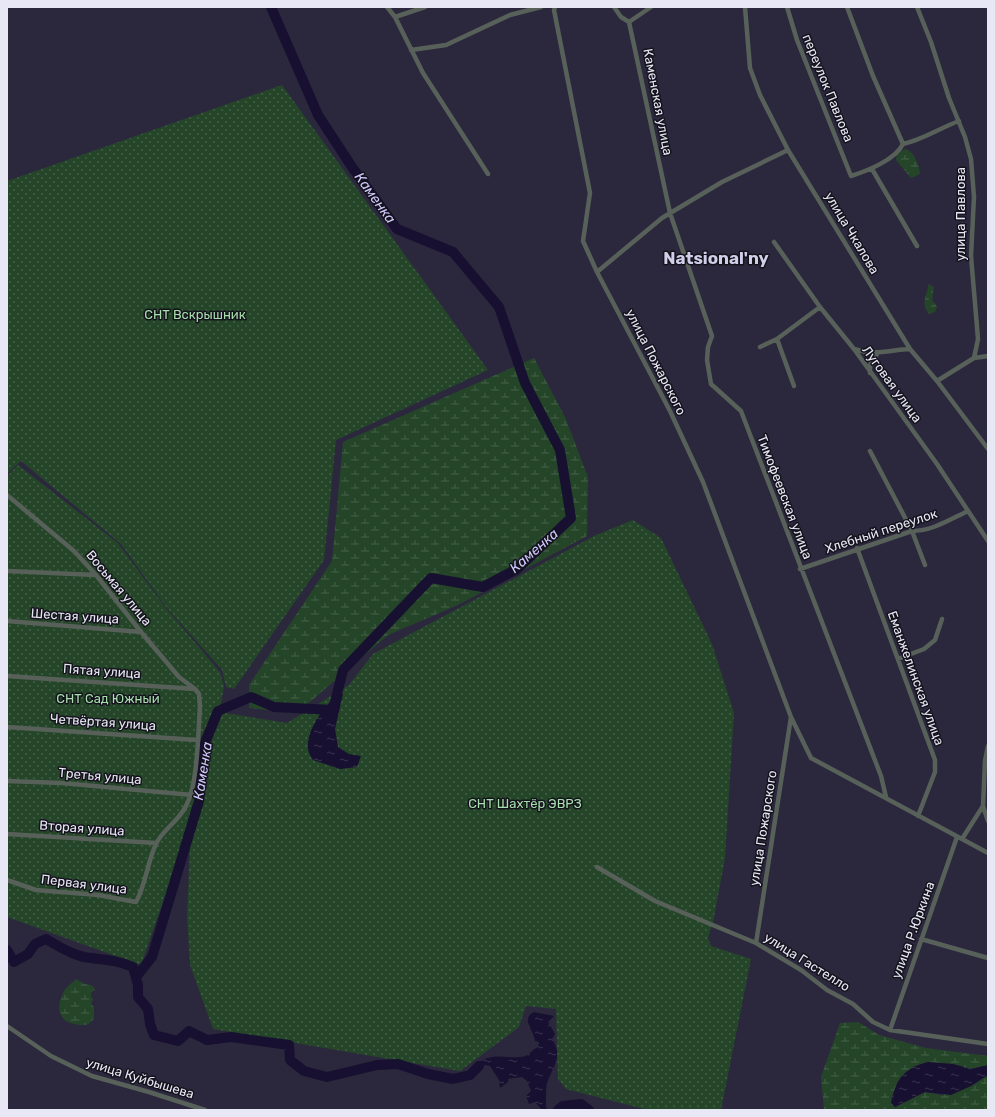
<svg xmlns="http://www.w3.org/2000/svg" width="995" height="1117" font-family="Rubik,sans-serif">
<defs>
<pattern id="wetland-marsh" width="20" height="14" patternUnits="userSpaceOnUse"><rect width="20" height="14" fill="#254529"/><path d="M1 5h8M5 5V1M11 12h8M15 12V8" fill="none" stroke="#456049"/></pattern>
<pattern id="park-dots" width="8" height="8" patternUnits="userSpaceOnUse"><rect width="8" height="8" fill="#254529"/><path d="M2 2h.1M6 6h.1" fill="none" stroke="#456049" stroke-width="1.8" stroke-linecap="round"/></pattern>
<pattern id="water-ripples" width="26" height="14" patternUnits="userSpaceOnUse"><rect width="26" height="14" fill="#171030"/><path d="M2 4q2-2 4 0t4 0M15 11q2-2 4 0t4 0" fill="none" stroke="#39334f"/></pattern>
</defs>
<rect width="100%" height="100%" fill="#2b283d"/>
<path fill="url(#wetland-marsh)" d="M 905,149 C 914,151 919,165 920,174 L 911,178 L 896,160 L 897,154 Z
M 929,284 L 934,287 L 932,300 L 937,307 L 935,312 L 929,314 C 920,304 927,294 929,284 Z
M 534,358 L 565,417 L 588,477 L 587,536 L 458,605 L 388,635 L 297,713 L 249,708 L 249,685 L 332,561 L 343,442 Z
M 76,979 L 85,984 L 93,986 L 95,990 L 91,992 L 91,997 L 93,999 L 91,1004 L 94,1007 L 94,1019 L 87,1025 C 64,1026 53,1015 63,993 C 66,987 72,983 76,979 Z
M 858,1022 L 879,1035 L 926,1048 L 988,1056 L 988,1065 L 971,1069 L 953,1064 L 928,1062 L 914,1066 L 895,1107 L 925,1092 L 941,1095 L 971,1086 L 988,1075 L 988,1110 L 824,1110 L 821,1077 L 840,1023 Z"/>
<path fill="url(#park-dots)" d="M 282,85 L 488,370 L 336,440 L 324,560 L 234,689 L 226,687 L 222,670 L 166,607 L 121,544 L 21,461 L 7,474 L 7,181 Z
M 18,465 L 118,543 L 165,607 L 220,672 L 224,686 L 220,708 L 201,737 L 193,815 L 141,965 L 7,917 L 7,476 Z
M 633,520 L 661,538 L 712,644 L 734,713 L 725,858 L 713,922 L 708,938 L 711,946 L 751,959 L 721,1110 L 648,1110 L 566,1089 L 558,1079 L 556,1009 L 526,1006 L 519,1027 L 460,1071 L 213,1029 L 190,965 L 187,916 L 190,846 L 203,738 L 219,712 L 287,723 L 349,685 L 373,654 L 594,536 Z"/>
<path fill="url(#water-ripples)" d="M 340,693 L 343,694 L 335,729 L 338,747 L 349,754 L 361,756 L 357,767 L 340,769 L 313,760 C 311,757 308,752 308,748 C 306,730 326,703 340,693 Z
M 534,1012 L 554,1016 L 548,1022 L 555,1034 L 552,1039 C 564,1056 552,1068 547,1083 C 546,1086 546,1104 546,1108 L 550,1110 L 542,1110 L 535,1102 L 529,1104 L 526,1096 L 531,1091 L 527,1081 L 522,1077 L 508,1079 L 508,1082 L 500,1088 L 499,1080 L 490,1066 L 484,1065 L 476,1075 L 470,1079 C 468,1072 469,1070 474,1066 C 494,1049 506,1061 525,1056 C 530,1054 533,1049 538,1047 L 539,1042 L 535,1041 C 534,1030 520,1019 534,1012 Z
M 928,1062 L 953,1064 L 971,1069 L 988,1065 L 988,1075 L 971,1086 L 951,1095 L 925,1092 L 895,1107 L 891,1103 C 896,1079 903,1069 928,1062 Z"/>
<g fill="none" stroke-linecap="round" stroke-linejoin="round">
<path stroke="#171030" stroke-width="10" d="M 7,950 L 14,962 L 28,954 L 35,944 L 46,939 C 58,946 70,954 84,957 C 102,960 115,959 133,967 L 138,985 L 138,997 L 148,1009 L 150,1024 L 154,1035 L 178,1041 L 189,1031 L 207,1040 L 231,1037 L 289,1045 L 290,1060 L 304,1071 L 327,1077 L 377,1065 L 398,1064 L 428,1074 L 453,1079 L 470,1075 L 479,1066
M 136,977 L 152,957 L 199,801 L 205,743 L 218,711 L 251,697 L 274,707 L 333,710 L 343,670 L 431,578 L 483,587 L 517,569 L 571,518 L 560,450 L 525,383 L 499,307 L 453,252 L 397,229 L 352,167 L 318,115 L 271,7
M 558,1110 L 563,1106 L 581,1104 L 589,1110"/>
<path stroke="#586159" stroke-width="4.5" d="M 387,7 L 395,17 L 423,73 L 488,174
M 555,7 L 554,10 L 590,193 L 583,241 L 597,272 L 670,411 L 703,482 L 791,717 L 811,758 L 962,839
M 614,7 L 621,17 L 629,22
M 651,7 L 629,22 L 670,213 L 712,336 L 708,347 L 707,360 L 711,384 L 741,411 L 881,776 L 886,797
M 745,7 L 750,68 L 760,95 L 788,150 L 910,349 L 937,381 L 988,449
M 787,7 L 797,40 L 851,176 C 867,171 895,160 903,144 C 922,140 940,128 959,121
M 847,7 L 873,76 L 903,144
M 917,7 L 931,42 L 949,98 L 965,137 L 971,159 L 974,197 L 971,256 L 978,339 L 974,358
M 395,17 L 425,7
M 411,50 L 446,45 L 510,15 L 541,7
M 872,169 L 917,246
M 774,242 L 820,307 L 854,349 L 937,464 L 988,541
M 597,272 L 662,218 L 722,182 L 788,150
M 760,347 L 777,339
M 854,349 C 875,356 889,350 910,349
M 870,373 L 870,365 L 877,354
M 937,381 L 974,358 L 988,356
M 794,386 L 777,339 L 820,307
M 870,451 L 912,531 L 925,565
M 7,495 L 74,551 L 96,575 L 141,632 L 179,677 L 195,689 L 199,694 L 200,707 C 198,733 198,784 186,806 C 179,821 163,829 156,844 C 147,863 146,884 136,902 L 98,895 L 36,890 L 7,880
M 857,548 L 935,760 L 935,772 L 918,816
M 800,569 L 912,531 C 932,531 949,520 968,511
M 7,571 L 96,575
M 7,621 L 141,632
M 898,659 L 924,649 L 935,640 L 942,619
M 7,676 L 195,689
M 7,727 L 197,740
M 988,746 L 985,761 L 983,806 L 962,839 L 988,853
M 7,781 L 62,783 L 192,795
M 983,806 L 988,821
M 7,834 L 156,843
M 597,867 L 655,901 L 756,943 L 801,970 L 827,990 L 853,1004 L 873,1022 L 890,1030 L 988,1044
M 921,939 L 988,958
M 756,943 L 791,717
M 7,1026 L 51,1056 L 92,1076 L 149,1092 L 205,1110
M 890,1030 L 957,837"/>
</g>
<g text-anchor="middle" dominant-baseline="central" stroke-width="3" stroke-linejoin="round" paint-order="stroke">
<g font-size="13" fill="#e8e7f5" stroke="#14131c">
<text transform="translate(828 88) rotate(68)">переулок Павлова</text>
<text transform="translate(658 102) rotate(79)">Каменская улица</text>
<text transform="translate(960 214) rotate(-90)">улица Павлова</text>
<text transform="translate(852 233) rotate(59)">улица Чкалова</text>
<text transform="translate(656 362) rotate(63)">улица Пожарского</text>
<text transform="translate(892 384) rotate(54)">Луговая улица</text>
<text transform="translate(785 497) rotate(69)">Тимофеевская улица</text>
<text transform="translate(881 531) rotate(-18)">Хлебный переулок</text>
<text transform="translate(119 588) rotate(50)">Восьмая улица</text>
<text transform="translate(75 616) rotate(4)">Шестая улица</text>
<text transform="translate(102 671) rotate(4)">Пятая улица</text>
<text transform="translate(916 678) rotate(70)">Еманжелинская улица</text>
<text transform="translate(103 722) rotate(4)">Четвёртая улица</text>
<text transform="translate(100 776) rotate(5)">Третья улица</text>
<text transform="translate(82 828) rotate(4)">Вторая улица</text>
<text transform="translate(763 828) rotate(-81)">улица Пожарского</text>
<text transform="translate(84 884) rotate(7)">Первая улица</text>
<text transform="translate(913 930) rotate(-70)">улица Р.Юркина</text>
<text transform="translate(807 962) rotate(32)">улица Гастелло</text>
<text transform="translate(140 1078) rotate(17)">улица Куйбышева</text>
</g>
<g font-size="13" fill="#a7dfac" stroke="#14131c">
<text x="195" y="314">СНТ Вскрышник</text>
<text x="108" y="698">СНТ Сад Южный</text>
<text x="525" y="803">СНТ Шахтёр ЭВРЗ</text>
</g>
<g font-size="14" font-style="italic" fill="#d0c9fe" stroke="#14131c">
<text transform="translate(375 198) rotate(54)">Каменка</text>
<text transform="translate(534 551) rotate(-41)">Каменка</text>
<text transform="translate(203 771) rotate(-81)">Каменка</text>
</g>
<g font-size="17" font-weight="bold" fill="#d1cee9" stroke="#14131c">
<text x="716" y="258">Natsional'ny</text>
</g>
</g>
<rect width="995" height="1117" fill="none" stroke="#e8e7f5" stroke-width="16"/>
</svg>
